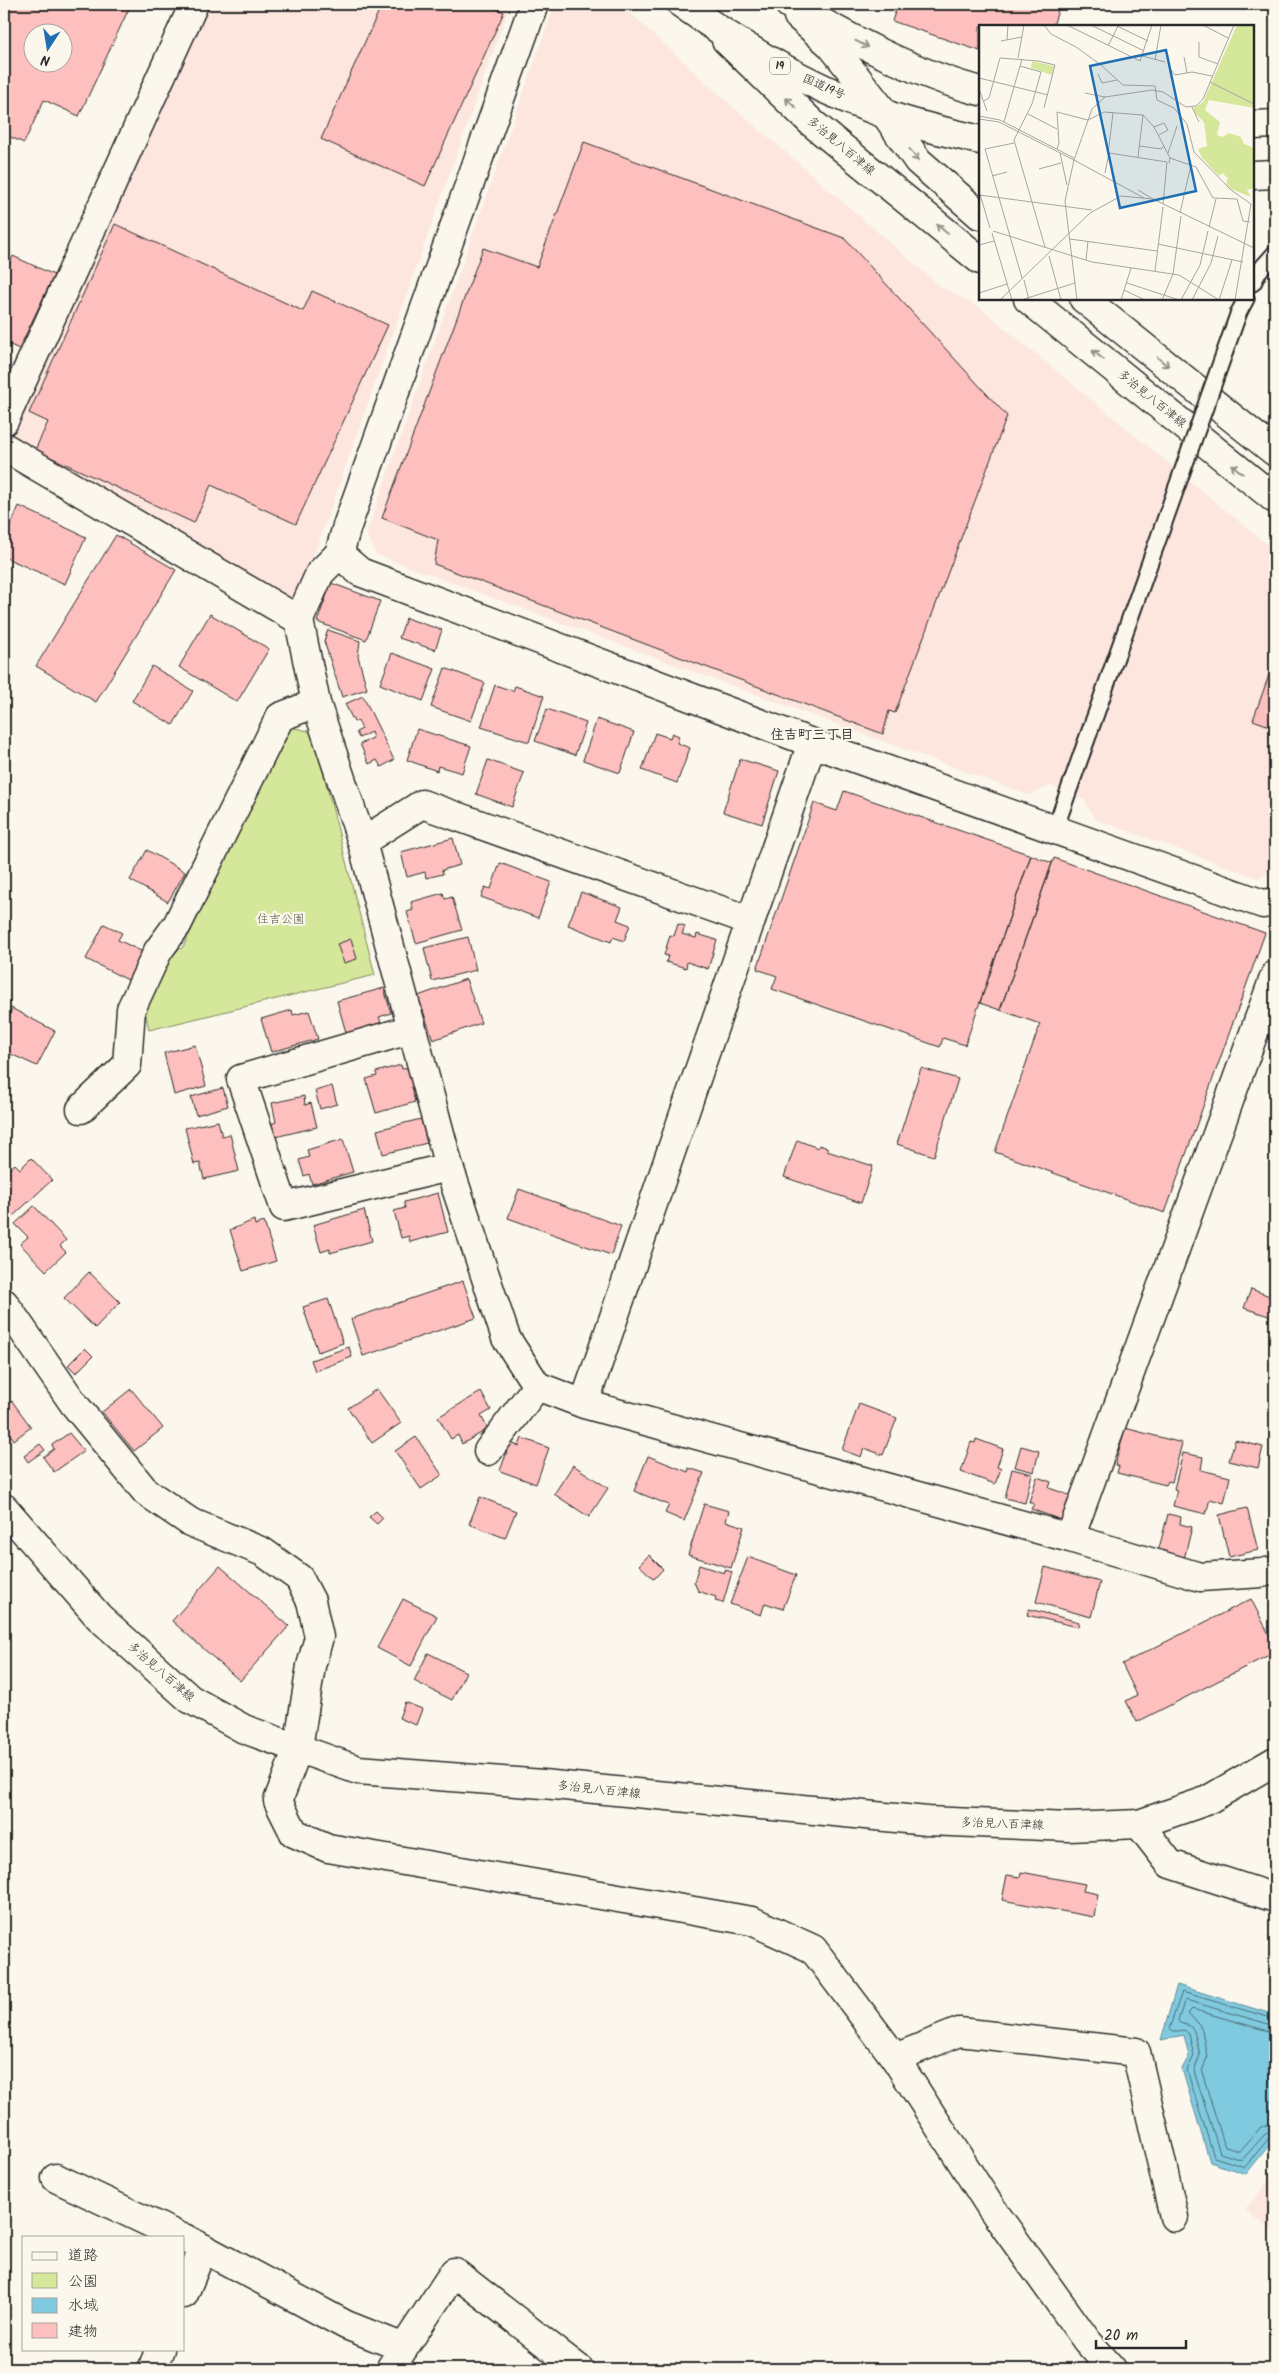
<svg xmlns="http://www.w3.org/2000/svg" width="1279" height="2373" font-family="Kalam,'Klee One',sans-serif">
<rect width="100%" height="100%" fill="#fbf7ec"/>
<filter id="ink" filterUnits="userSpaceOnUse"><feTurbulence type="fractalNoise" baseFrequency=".02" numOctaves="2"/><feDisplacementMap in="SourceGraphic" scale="10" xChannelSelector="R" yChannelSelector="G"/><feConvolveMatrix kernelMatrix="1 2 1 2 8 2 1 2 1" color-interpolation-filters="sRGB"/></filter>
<g filter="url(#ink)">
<path fill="#fce6de" d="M 203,4 L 510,4 L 299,597 L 286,598 L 8,437 Z
M 555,4 L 620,4 L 723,98 L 941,287 L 979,307 L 1275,551 L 1275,869 L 1258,878 L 1095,819 L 1084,800 L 1051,786 L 1029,795 L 377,555 L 366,534 Z
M 1275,2173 L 1275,2233 L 1245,2210 Z"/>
<path fill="#d5e79a" stroke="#808962" d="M 290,727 L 313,732 L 375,975 L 149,1030 L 145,1011 L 165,958 L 183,947 Z"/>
<path fill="#80cae0" stroke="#5e8a98" d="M 1177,1985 L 1275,2015 L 1275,2138 L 1246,2174 L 1210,2162 L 1182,2069 L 1189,2056 L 1184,2035 L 1161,2040 Z"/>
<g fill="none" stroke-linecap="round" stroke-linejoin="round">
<path stroke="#4d6b73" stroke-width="1" d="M 1275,2019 L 1182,1992 L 1169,2029 L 1172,2032 L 1184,2030 L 1189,2034 L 1194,2056 L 1187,2070 L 1214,2157 L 1245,2167 L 1269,2138 L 1275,2136
M 1275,2026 L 1186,2000 L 1184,2002 L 1178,2021 L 1180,2023 L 1190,2026 L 1194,2031 L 1200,2055 L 1194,2071 L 1220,2153 L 1242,2160 L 1266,2133 L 1275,2129
M 1275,2033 L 1192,2009 L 1188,2014 L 1198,2023 L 1202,2030 L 1207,2057 L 1202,2072 L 1225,2147 L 1240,2151 L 1261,2127 L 1275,2122"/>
</g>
<path fill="#fdc0be" stroke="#2b2b2b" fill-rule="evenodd" d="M 4,4 L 131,4 L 79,116 L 44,100 L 24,143 L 4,134 ZM 32,32 L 62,32 L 62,62 L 32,62 Z
M 382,4 L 484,4 L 504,12 L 425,186 L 321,139 Z
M 898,4 L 1060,4 L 1053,26 L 980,26 L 980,51 L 892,21 Z
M 584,142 L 844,238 L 1007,416 L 895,713 L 889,711 L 883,734 L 434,564 L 438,540 L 382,518 L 483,248 L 537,267 Z
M 115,224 L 303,311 L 312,291 L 388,325 L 296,524 L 211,485 L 194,523 L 35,450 L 48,422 L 29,413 Z
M 13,256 L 54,275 L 19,349 L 4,342 L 4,277 Z
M 19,506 L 86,537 L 65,584 L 4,557 L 4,541 Z
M 116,535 L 176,570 L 96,702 L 36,666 Z
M 331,583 L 380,601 L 366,640 L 317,622 Z
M 210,614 L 269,649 L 237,702 L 179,667 Z
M 406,618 L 442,630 L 435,650 L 399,638 Z
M 328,630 L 360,641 L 358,656 L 367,689 L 342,697 L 324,641 Z
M 392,653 L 435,669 L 423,701 L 380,684 Z
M 1275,658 L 1275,728 L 1253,720 Z
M 152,666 L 193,691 L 173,725 L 132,701 Z
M 445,668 L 485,683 L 471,721 L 431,707 Z
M 495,685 L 513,691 L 515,686 L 544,696 L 529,742 L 481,727 Z
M 363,696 L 394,760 L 381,767 L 377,760 L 369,764 L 360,744 L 373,738 L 371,732 L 359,738 L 356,732 L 362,729 L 358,721 L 354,722 L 345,704 Z
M 547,709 L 586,723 L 575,755 L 535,741 Z
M 597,719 L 634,732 L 620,773 L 583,760 Z
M 417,729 L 471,746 L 462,773 L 438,766 L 437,771 L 407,760 Z
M 655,733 L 670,738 L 672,733 L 679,736 L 677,743 L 690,748 L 677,783 L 642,770 Z
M 740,759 L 779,771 L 762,824 L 723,812 Z
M 488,760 L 524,773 L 512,807 L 476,794 Z
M 844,791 L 1031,855 L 965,1045 L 943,1038 L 940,1047 L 772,989 L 777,976 L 757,969 L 814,803 L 837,811 Z
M 453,838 L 460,865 L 442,870 L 443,874 L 426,878 L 425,872 L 407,877 L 401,852 Z
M 147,850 L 185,872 L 168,902 L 130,880 Z
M 1031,855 L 1052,863 L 1000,1010 L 980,1003 Z
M 1054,858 L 1265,933 L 1165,1213 L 995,1152 L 1040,1024 L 1000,1010 Z
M 500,863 L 551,882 L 538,918 L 481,897 L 485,887 L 491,889 Z
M 581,892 L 622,907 L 617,920 L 630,925 L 624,941 L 613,937 L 611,942 L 568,925 Z
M 443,893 L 445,899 L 452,897 L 462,930 L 416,943 L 407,912 L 413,910 L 411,902 Z
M 104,924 L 122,933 L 118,940 L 143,952 L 128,980 L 86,959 Z
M 678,924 L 685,926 L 682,934 L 696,938 L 697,934 L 717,940 L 708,969 L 687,962 L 686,968 L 666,962 L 668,956 L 664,955 L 670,935 L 674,936 Z
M 468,937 L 476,970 L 432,981 L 424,948 Z
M 351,939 L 357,959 L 344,963 L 337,944 Z
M 466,979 L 481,1023 L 433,1040 L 418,996 Z
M 384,988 L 391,1013 L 379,1017 L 382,1025 L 347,1036 L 337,1001 Z
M 11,1008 L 55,1031 L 37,1066 L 4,1051 Z
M 292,1010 L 293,1015 L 309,1011 L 318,1039 L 271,1052 L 261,1019 Z
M 195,1045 L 206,1086 L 174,1095 L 164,1053 Z
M 401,1065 L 402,1069 L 411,1067 L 416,1086 L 411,1087 L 415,1102 L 376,1113 L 366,1079 L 377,1076 L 376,1072 Z
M 921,1068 L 958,1079 L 934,1156 L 897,1144 Z
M 332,1086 L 337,1104 L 320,1109 L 315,1091 Z
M 223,1088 L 228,1106 L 196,1115 L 191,1097 Z
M 304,1096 L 305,1105 L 311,1103 L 317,1127 L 275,1137 L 271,1124 L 276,1122 L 272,1103 Z
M 421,1119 L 427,1143 L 383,1154 L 377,1130 Z
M 218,1121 L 222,1136 L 230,1134 L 239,1171 L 204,1179 L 200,1163 L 194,1164 L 185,1128 Z
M 343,1139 L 353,1172 L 312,1184 L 309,1174 L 304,1176 L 299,1160 L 309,1157 L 307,1150 Z
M 797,1140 L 818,1148 L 819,1145 L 828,1148 L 827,1151 L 873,1166 L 861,1203 L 784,1177 Z
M 31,1158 L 52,1180 L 12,1217 L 4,1208 L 4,1174 L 15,1164 L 20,1169 Z
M 519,1189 L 621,1226 L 611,1255 L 508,1218 Z
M 438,1193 L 448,1232 L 410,1242 L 409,1236 L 401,1238 L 394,1211 L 405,1208 L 404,1202 Z
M 34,1206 L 66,1240 L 60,1246 L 66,1252 L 46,1271 L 20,1244 L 28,1237 L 15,1224 Z
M 364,1210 L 372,1241 L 330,1253 L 330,1249 L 321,1252 L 313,1225 Z
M 254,1220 L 255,1225 L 264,1222 L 276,1261 L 243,1271 L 230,1230 Z
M 89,1272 L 120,1302 L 95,1328 L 64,1298 Z
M 463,1281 L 476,1318 L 363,1356 L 351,1319 Z
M 1251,1289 L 1275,1298 L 1275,1318 L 1244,1308 Z
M 328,1299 L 343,1343 L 318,1352 L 303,1307 Z
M 349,1347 L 352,1357 L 315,1371 L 311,1360 Z
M 85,1348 L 93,1356 L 76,1373 L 68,1365 Z
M 131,1389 L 163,1428 L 134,1451 L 102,1412 Z
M 377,1389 L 401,1423 L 372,1443 L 348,1408 Z
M 481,1392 L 491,1410 L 481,1416 L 488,1429 L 462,1444 L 458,1435 L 451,1439 L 438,1417 Z
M 12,1401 L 31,1427 L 14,1440 L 4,1426 L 9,1422 L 4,1415 L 4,1406 Z
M 859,1404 L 897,1418 L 883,1455 L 864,1448 L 861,1457 L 842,1450 Z
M 1125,1428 L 1182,1443 L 1172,1482 L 1168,1481 L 1166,1485 L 1117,1473 L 1119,1466 L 1115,1465 Z
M 69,1433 L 84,1451 L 54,1472 L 43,1457 L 54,1449 L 52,1445 Z
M 416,1437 L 442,1475 L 421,1489 L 395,1451 Z
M 522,1438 L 549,1448 L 536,1484 L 500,1471 L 510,1443 L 519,1446 Z
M 976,1439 L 1003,1449 L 997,1467 L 1001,1469 L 995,1484 L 961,1472 L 971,1442 L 975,1443 Z
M 1235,1440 L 1263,1447 L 1258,1468 L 1229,1461 Z
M 40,1444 L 45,1450 L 28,1462 L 24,1456 Z
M 1021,1446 L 1039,1451 L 1034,1472 L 1015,1467 Z
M 1183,1453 L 1203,1457 L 1201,1470 L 1230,1477 L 1224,1503 L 1210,1499 L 1206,1514 L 1173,1506 L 1177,1490 L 1174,1489 Z
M 648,1456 L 688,1472 L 689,1468 L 704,1473 L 684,1521 L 665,1513 L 669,1505 L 634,1491 Z
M 573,1465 L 608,1488 L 589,1517 L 554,1494 Z
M 1012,1469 L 1032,1474 L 1025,1503 L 1005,1498 Z
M 1037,1477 L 1051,1482 L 1049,1488 L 1072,1496 L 1064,1521 L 1031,1509 L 1034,1504 L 1029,1502 Z
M 480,1497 L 516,1511 L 505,1538 L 469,1524 Z
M 704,1504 L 729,1511 L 726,1521 L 744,1527 L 731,1568 L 688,1555 Z
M 1247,1508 L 1258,1550 L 1229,1557 L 1219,1515 Z
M 376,1511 L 383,1518 L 377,1524 L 369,1517 Z
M 1168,1514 L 1181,1517 L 1180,1524 L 1192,1527 L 1184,1559 L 1158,1552 Z
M 649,1555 L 663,1569 L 654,1579 L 639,1565 Z
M 748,1557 L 796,1575 L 783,1609 L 765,1603 L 761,1615 L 730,1604 Z
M 699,1565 L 724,1573 L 725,1570 L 732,1572 L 723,1603 L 715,1601 L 716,1597 L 698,1591 L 694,1582 Z
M 220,1566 L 289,1626 L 240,1681 L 172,1621 Z
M 1045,1567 L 1100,1582 L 1091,1617 L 1036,1602 Z
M 403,1599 L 437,1616 L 411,1666 L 377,1648 Z
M 1251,1599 L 1275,1646 L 1275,1652 L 1137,1722 L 1126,1701 L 1137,1695 L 1122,1664 Z
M 1029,1609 L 1079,1622 L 1078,1627 L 1027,1615 Z
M 428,1653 L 466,1672 L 452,1700 L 414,1681 Z
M 405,1702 L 422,1709 L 416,1725 L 399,1718 Z
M 1021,1872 L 1085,1884 L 1083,1891 L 1098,1894 L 1094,1917 L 1002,1900 L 1007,1875 L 1020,1877 Z"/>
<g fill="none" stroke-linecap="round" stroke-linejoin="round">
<defs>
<path id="lane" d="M 1253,283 L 1259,271 L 1275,253
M 1239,312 L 1246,299
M 1055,829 L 1082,753"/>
<path id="street" d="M 4,421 L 194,4
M 4,447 L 299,620
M 339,554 L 320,573 L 299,620 L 316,703 L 362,842 L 449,1167 L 506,1338 L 537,1386 L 584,1404 L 1070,1538 L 1200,1577 L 1262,1573 L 1275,1570
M 362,842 L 422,804 L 751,921
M 412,1029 L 241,1079 L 284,1207 L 449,1167
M 81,1109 L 127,1065 L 131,1009 L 158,951 L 177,925 L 280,717 L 316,703
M 584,1404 L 812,743
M 488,1451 L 537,1386
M 1070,1538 L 1275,975
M 1139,1824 L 1170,1864 L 1275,1898
M 895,2058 L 959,2032 L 1136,2052 L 1174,2217
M 56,2178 L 180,2237
M 184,2238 L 346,2325 L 404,2348
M 184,2294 L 203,2248
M 152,2369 L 160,2349
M 390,2369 L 454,2272 L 579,2369"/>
<path id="secondary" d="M 534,4 L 347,526 L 339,554 L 360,572 L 812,743 L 1263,904 L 1275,902
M 798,16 L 831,45 L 886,115 L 918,161 L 980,215
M 726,40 L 812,123 L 980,260
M 1028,299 L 1275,499
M 1084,299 L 1275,452
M 4,1303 L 74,1404 L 146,1492 L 190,1522 L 263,1552 L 299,1578 L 311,1601 L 319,1637 L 311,1666 L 298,1748 L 278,1801 L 294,1833 L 328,1848 L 752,1921 L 813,1949 L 895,2058 L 990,2206 L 1087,2341 L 1112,2369
M 4,1508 L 99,1617 L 190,1699 L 244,1729 L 358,1770 L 543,1784 L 927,1821 L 1069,1827 L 1139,1824 L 1206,1801 L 1275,1761"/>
<path id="highway" d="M 682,4 C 744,49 813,88 885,114 C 915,126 949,132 980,140
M 789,4 C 847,37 915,74 980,91
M 1253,125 L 1275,124
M 1253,175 L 1275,174"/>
</defs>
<use href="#lane" stroke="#2b2b2b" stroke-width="19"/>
<use href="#street" stroke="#2b2b2b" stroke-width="31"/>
<use href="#secondary" stroke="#2b2b2b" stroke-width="31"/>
<use href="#highway" stroke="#2b2b2b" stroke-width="31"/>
<use href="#lane" stroke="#fbf7ec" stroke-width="15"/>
<use href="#street" stroke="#fbf7ec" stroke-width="28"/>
<use href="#secondary" stroke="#fbf7ec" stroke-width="28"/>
<use href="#highway" stroke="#fbf7ec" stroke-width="28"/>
<defs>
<path id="lane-bridge" d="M 1082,753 L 1239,312"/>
</defs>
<use href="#lane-bridge" stroke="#2b2b2b" stroke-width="19" stroke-linecap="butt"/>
<use href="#lane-bridge" stroke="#fbf7ec" stroke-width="15"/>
</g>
<defs><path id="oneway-shaft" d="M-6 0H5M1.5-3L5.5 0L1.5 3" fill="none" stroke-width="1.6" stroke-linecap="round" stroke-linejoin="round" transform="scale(1.25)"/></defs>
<g stroke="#93918c">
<use href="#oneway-shaft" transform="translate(862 44) rotate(26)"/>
<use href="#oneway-shaft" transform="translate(791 103) rotate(-137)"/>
<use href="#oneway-shaft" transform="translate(914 155) rotate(54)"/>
<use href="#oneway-shaft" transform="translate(942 229) rotate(-141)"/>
<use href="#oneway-shaft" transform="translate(1098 355) rotate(-141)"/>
<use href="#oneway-shaft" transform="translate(1163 362) rotate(39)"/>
<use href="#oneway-shaft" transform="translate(1237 469) rotate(-141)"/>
</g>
</g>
<g text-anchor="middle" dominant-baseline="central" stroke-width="4.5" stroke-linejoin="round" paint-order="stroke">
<rect fill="#fbf7ec" stroke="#696865" stroke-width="1" x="770" y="57.5" width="20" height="17" rx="4"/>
<g font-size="11" font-weight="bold" fill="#2b2b2b">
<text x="780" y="66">19</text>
</g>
<g font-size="12" fill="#2b2b2b" stroke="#fbf7ec">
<text transform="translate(824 87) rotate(24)">国道19号</text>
<text transform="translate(841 146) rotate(40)">多治見八百津線</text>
<text transform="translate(1152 399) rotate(39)">多治見八百津線</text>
<text transform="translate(161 1672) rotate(41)">多治見八百津線</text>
<text transform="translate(599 1790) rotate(6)">多治見八百津線</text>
<text transform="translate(1002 1824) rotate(2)">多治見八百津線</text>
</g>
<g font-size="12" fill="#565a47" stroke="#fbf7ec">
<text x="281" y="919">住吉公園</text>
</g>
<g font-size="14" font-weight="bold" fill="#2b2b2b" stroke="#fbf7ec">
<text x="812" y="735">住吉町三丁目</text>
</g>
</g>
<g transform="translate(979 25)">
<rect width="275" height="275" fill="#fbf7ec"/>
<path d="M 258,0 L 275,0 L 275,83 L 230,75 L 226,85 L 241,97 L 238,110 L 244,112 L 250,108 L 262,112 L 265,119 L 275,123 L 275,163 L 268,165 L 272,172 L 252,164 L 247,159 L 249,153 L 243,148 L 240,151 L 223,133 L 219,124 L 228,121 L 225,97 L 215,87 L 215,83 L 224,77 ZM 53,36 L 75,41 L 73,50 L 52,43 Z" fill="#d5e79a"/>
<path fill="none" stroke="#a8a59f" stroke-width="1" d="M 65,0 L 72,9 L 97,22 L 122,40 L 144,60 L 176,61 L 178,75 L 195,83 L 208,99 L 215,127 L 252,165 L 272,179 L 256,275M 88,0 L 161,36 L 173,0M 112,0 L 165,26M 136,0 L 169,16M 224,0 L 249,13M 28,15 L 29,0M 22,16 L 43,12M 220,17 L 220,32 L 239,39M 129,21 L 139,1M 163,31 L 186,37M 205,32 L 208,48M 39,33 L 45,0M 176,35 L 182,0M 41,41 L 62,47 L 53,79 L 35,115 L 66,222M 192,45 L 196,50 L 213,47 L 233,51M 119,49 L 123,58 L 138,55M 0,53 L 69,70M 231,57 L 275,79M 0,64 L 8,86M 106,68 L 126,72M 5,76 L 10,73 L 21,33 L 59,36 L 76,40 L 65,83M 213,82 L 220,97M 49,89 L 78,104M 0,91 L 21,95 L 95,133M 0,94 L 20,97 L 95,135 L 86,176 L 98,275M 25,97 L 43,34M 175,102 L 185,98 L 189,105 L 180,110M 35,118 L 6,124 L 43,253M 161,121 L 182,124 L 185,121M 78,124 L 80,118 L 78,87 L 109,95 L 125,87 L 164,90 L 175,102 L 191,133 L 190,138M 81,128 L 88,160M 189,128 L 198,101M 129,129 L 134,88M 159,132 L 164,90M 191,133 L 217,142 L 234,173 L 258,174 L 264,196 L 271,197M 60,144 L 82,138M 126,148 L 130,128 L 188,137 L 184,179M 13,151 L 28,147M 159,165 L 174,174M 0,166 L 11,203M 0,170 L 113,185M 165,173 L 95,135 L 113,84 L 126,72 L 173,65 L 184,67 L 207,82 L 217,81 L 224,74 L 255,0M 201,188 L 212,140M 230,202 L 237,174M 14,206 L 113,237 L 200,250 L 240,275M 13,208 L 33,275M 91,214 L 178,226M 179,219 L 264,237M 0,220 L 15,216M 70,231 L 82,275M 107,235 L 109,216M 176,246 L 184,182M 45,255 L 50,275M 148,258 L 200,275M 145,265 L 166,275M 0,268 L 28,259M 21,275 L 111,188 L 142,171 L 174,174 L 275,223M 42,275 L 96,258M 142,275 L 152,243M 183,275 L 194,249 L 202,191M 202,275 L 221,240 L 229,206M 213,275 L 232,238 L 239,211M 240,275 L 253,235"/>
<path fill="#1f6fb2" fill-opacity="0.15" stroke="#1f6fb2" stroke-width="2.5" d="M 187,25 L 217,166 L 141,183 L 111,41 Z"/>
<rect width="275" height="275" fill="none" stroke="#2b2b2b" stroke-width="2.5"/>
</g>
<rect width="1279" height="2373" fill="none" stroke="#fbf7ec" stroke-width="20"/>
<rect x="10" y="10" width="1259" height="2353" fill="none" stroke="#2b2b2b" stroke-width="2" filter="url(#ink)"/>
<rect x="22" y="2236" width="162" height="115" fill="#fbf7ec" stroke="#a8a59f"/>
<rect x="32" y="2252" width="25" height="8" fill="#fbf7ec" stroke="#a8a59f"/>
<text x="68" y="2260" font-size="15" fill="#2b2b2b">道路</text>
<rect x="32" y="2273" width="25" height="15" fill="#d5e79a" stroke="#a8a59f"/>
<text x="68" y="2286" font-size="15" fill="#2b2b2b">公園</text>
<rect x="32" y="2298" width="25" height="15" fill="#80cae0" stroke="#a8a59f"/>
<text x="68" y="2310" font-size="15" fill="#2b2b2b">水域</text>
<rect x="32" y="2323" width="25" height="15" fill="#fdc0be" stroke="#a8a59f"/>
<text x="68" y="2336" font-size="15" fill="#2b2b2b">建物</text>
<g transform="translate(48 48) rotate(192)"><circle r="24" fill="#fbf7ec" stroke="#a8a59f"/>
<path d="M0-4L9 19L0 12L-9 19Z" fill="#1f6fb2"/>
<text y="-8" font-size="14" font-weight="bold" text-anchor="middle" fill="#2b2b2b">N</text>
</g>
<path d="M1096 2340v8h90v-8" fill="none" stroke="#2b2b2b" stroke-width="2.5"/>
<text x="1104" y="2340" font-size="15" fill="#2b2b2b" stroke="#fbf7ec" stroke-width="4" paint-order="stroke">20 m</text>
</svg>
